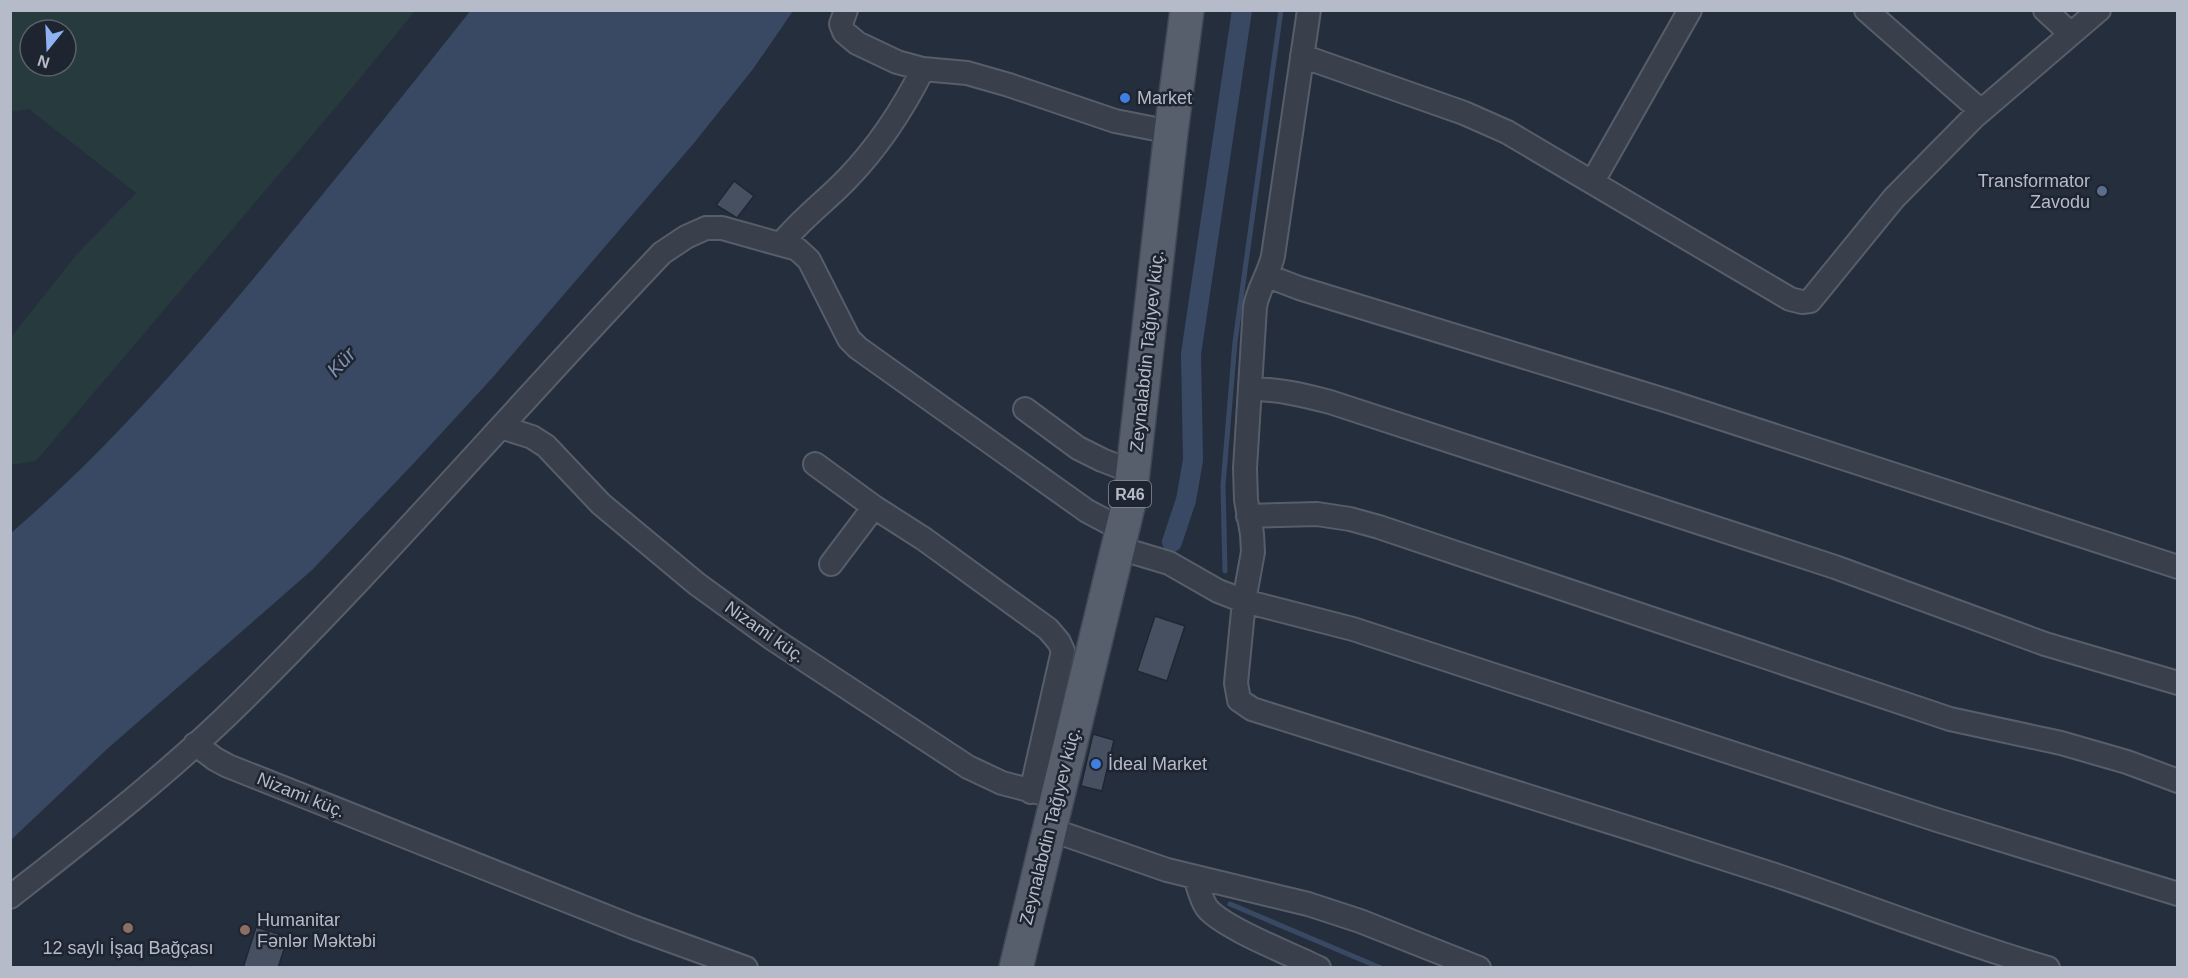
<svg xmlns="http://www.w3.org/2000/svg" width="2188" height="978" font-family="Helvetica,sans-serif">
<rect width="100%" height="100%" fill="#252e3c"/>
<path fill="#273a3d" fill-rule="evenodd" d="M 11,10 L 415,11 L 347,94 L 36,461 L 11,465 L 11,337 L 77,254 L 136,193 L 29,109 L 11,112 ZM 30,30 L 66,30 L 66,66 L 30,66 Z"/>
<path fill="#3a4963" d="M 471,10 L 793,11 L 753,69 L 694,143 L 493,377 L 413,464 L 312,570 L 106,750 L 11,840 L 11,533 C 111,447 198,346 282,244 C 345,167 409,89 471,10 Z"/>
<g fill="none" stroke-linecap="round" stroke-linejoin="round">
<path stroke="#3a4963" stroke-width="5" d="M 1225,571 L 1223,485 L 1235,342 L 1281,10
M 1230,904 L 1381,968"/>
<path stroke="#3a4963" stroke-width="20" d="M 1172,542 L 1186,500 L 1193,460 L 1191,354 L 1242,10"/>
</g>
<path fill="#465060" stroke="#202733" stroke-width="1.5" d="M 734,181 L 754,196 L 737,218 L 716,205 Z
M 1155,616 L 1185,626 L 1167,681 L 1137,671 Z
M 1093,734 L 1114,740 L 1102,791 L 1081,786 Z
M 256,927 L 288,937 L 278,968 L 243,968 Z"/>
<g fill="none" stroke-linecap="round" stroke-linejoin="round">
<defs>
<path id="minor" d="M 846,10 L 841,24 L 844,32 L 857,43 L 897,62 L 923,69 L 967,73 L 1009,85 L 1115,121 L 1171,132
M 1309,10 L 1273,256 C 1269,274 1258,289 1255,307 L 1245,468 L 1246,500 L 1252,534 L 1253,552 L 1244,601 L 1236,683 L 1239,700 L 1252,709 C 1427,764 1603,819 1778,876 C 1868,906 1957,942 2048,968
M 1866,10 L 1981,111
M 2045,10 L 2071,34
M 1302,56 L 1464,113 L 1507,132 L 1790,299 L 1802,302 L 1810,301 L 1894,198 L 1973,118 L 2099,10
M 1593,181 L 1690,10
M 781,244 C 802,218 825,202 847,179 C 879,146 903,109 923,69
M 1268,276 L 1299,288 L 1671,402 L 2178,567
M 1250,389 C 1278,389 1303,395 1330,402 L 1835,567 L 2045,644 L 2178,683
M 1025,409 L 1078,448 L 1102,460 L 1133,472
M 501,427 L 532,437 L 546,446 L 601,504 L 697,584 L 773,639 L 968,767 L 1002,783 L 1056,797
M 815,464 L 874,507 L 924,539 L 1048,629 L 1059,642 L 1063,651 L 1031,792
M 1248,516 L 1317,514 L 1350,519 L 1379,527 L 1950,719 L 2061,743 L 2127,762 L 2178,781
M 1119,548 L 1169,563 L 1218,591 L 1244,601 L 1353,629 L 1937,820 L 2178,894
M 831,564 L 874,507
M 195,744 L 215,759 L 228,766 L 633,927 L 746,968
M 1049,829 L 1167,870 L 1308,904 L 1360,921 L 1479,968
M 1195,877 C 1198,886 1201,900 1207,908 C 1223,928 1293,955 1319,968
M 10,897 C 89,835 168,774 239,704 C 386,559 520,402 662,253 L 686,237 L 706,228 L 722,228 L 797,249 L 809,260 L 849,339 L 858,348 L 1087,511 L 1123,530"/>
<path id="primary" d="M 1016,968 L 1130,498 L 1171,132 L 1187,10"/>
</defs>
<use href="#minor" stroke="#575e6a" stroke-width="26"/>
<use href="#primary" stroke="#424955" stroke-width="36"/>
<use href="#minor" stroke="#39404c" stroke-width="22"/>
<use href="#primary" stroke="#575f6c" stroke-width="33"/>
</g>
<g fill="#3f7fe0" stroke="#1e2531" stroke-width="2">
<circle cx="1125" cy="98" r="6"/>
<circle cx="1096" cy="764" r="6"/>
</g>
<circle fill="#5c6f8a" stroke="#1e2531" stroke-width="2" cx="2102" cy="191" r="6"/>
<g fill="#8d6e63" stroke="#1e2531" stroke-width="2">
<circle cx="128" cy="928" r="6"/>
<circle cx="245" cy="930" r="6"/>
</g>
<g text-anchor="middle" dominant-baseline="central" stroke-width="5" stroke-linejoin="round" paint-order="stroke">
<rect fill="#1e2531" stroke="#888e9b" stroke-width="1.5" x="1109" y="481" width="42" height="26" rx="4.5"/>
<g font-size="16" font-weight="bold" fill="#b5bbc8">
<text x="1130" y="494">R46</text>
</g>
<g font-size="18" fill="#b5bbc8" stroke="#1e2531" text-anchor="start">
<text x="1137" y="98">Market</text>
<text x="2090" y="181" text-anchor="end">Transformator<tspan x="2090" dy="21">Zavodu</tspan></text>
<text x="1108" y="764">İdeal Market</text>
<text x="257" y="920">Humanitar<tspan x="257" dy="21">Fənlər Məktəbi</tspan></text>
<text x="128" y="948" text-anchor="middle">12 saylı İşaq Bağçası</text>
</g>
<g font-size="18" fill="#b5bbc8" stroke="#1e2531">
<text transform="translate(1147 351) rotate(-84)">Zeynalabdin Tağıyev küç.</text>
<text transform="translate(765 632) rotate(35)">Nizami küç.</text>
<text transform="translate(301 795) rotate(22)">Nizami küç.</text>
<text transform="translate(1050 826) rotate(-76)">Zeynalabdin Tağıyev küç.</text>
</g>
<g font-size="20" font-style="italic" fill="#7d90ae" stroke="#1e2531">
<text transform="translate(341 362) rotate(-47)">Kür</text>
</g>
</g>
<rect width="2188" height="978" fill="none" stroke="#b5bbc8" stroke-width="24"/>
<g transform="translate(48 48) rotate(198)"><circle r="28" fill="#1e2531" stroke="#5a616d" stroke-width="1.5"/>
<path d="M0-4.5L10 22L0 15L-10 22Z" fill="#8fb2f3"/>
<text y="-9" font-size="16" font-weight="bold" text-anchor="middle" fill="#b5bbc8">N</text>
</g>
</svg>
